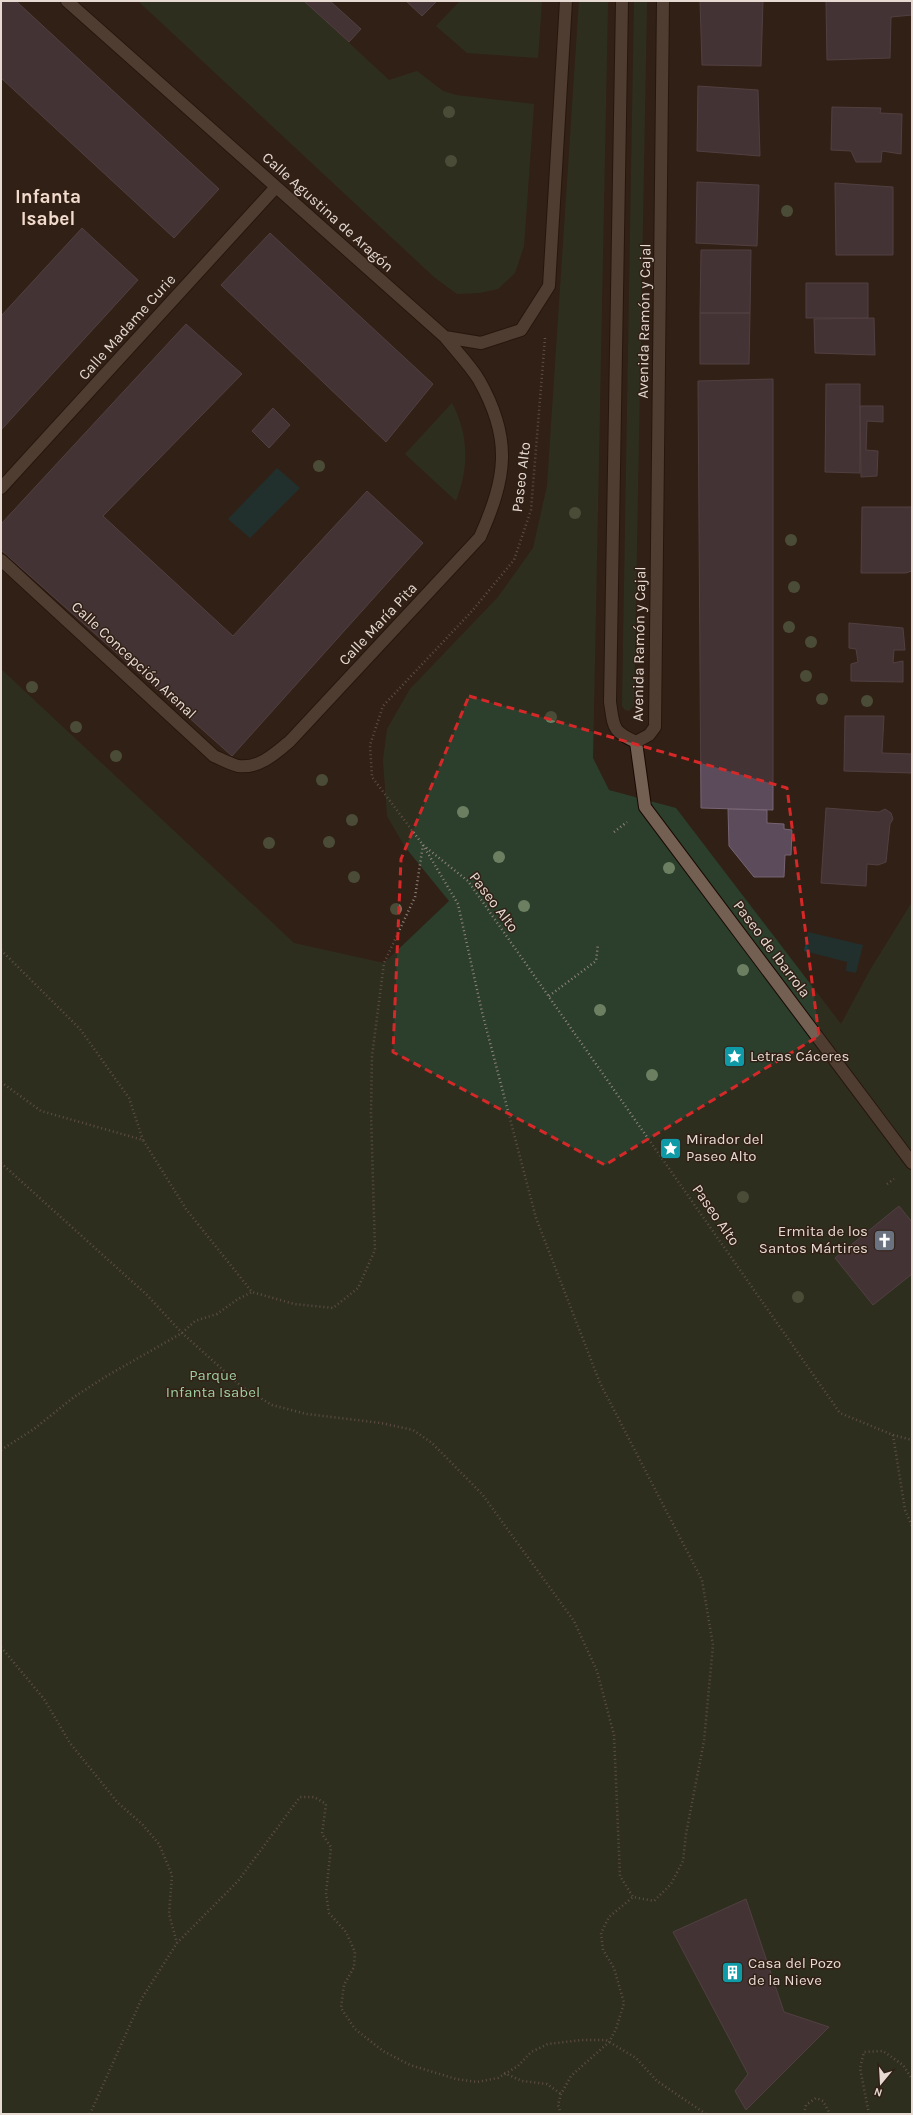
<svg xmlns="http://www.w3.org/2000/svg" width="913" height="2115" font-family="Karla,sans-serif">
<rect width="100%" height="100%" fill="#312015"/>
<path fill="#2b3f2c" d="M 138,1 L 304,1 L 389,80 L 417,71 L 443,91 L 456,95 L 534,104 L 524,246 L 515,273 L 498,289 L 479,293 L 457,294 L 434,277 Z
M 460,1 L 542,1 L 538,58 L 467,53 L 436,26 Z
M 579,1 L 608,1 L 593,758 L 609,790 L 676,808 L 841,1024 L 870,970 L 912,902 L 912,2114 L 1,2114 L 1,669 L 294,943 L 384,963 L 449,901 L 405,847 L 387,816 L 383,760 L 387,729 L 410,689 L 498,597 L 533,548 L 547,486 Z
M 634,1 L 647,1 L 634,706 L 629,711 L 625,710 L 622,706 Z
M 452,403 C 469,436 469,467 456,501 L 405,454 Z"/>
<path fill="#0f414a" d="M 277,468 L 300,488 L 250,538 L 228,519 Z
M 808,932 L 863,945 L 856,973 L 846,971 L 847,962 L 804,951 Z"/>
<path fill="#5c4b5a" stroke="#776474" d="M 1,1 L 16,1 L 219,189 L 174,238 L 1,78 Z
M 304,1 L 330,1 L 361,29 L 349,42 Z
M 406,1 L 437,1 L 422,16 Z
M 700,1 L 763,1 L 761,66 L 702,65 Z
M 826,1 L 912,1 L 912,15 L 891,17 L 890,58 L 827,60 Z
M 698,86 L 758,90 L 760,156 L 697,151 Z
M 832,107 L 881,108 L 880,113 L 902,114 L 901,154 L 882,151 L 881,162 L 856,162 L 851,151 L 831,150 Z
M 697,182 L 759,185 L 757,246 L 696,243 Z
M 835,183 L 893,187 L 893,255 L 836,255 Z
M 82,228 L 138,280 L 1,430 L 1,316 Z
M 270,233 L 433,384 L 386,442 L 221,285 Z
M 701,250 L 751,250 L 750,313 L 700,313 Z
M 806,283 L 868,283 L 868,318 L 806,318 Z
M 700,313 L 750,313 L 749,364 L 700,364 Z
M 874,318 L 875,355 L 815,353 L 814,319 Z
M 186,324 L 242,374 L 103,516 L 233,636 L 367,491 L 423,543 L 232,756 L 1,550 L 1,524 Z
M 773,379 L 773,810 L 701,808 L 698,381 Z
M 826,384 L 860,384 L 860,473 L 825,472 Z
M 860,406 L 883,406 L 883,422 L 867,421 L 866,450 L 878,451 L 877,476 L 861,477 Z
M 273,408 L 290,425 L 269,448 L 252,431 Z
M 862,507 L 912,507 L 912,571 L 906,573 L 861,573 Z
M 849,623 L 903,628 L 905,650 L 894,650 L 893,663 L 903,661 L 903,682 L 851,681 L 851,664 L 858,662 L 856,649 L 849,648 Z
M 845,716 L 884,716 L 882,753 L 912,754 L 912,773 L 844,771 Z
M 826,808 L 879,812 L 885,809 L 891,813 L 893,819 L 890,824 L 886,862 L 878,865 L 867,864 L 866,886 L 821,883 Z
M 728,809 L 767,810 L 767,823 L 784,824 L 784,829 L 792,830 L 791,855 L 785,855 L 784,877 L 754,877 L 729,846 Z
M 899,1206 L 912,1222 L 912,1274 L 873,1305 L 835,1258 Z
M 746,1899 L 784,2012 L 829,2027 L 746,2110 L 735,2091 L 748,2074 L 673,1932 Z"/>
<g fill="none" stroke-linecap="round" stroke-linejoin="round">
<defs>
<path id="street" d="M 622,1 L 610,702 C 614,728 612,731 636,742
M 445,337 L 481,343 L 521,330 L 549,286 L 566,1
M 1,488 L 276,187
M 1,560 L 214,756 C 221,759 230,764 238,766 C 259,769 276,753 290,741 L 480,537 C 506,478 513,440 479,380 C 470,365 456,351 445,337 L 67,1
M 636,742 L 649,735 L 655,727 L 663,1
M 636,742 L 645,807 L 912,1163"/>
</defs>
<use href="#street" stroke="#190902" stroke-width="14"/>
<path stroke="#93847c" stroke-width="2.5" stroke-dasharray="1 3" stroke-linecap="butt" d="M 545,338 L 531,510 L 514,560 L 472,611 L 383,706 L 370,745 L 372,777 L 423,845 L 468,881 L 840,1413 L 893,1435 L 912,1440
M 614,832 L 627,822
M 1,950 L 80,1029 L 129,1098 L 143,1140
M 549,996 L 596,961 L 598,944
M 1,1082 L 41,1111 L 143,1140 L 186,1209 L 252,1292 L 294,1304 L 333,1308 L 358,1288 L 375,1250 L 371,1113 L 372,1056 L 384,963 L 415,897 L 423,845
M 1,1163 L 147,1295 L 182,1333 L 242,1387 L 272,1405 L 307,1414 L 381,1423 L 413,1430 L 432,1443 L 482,1494 L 574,1621 L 597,1671 L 614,1735 L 620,1876 L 633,1897 L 654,1901 L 671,1884 L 683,1861 L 686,1834 L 704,1741 L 713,1645 L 702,1580 L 600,1383 L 536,1218 L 482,1012 L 458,904 L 423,845
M 887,1184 L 894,1179
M 893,1435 L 905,1510 L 912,1526
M 1,1450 L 34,1429 L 74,1397 L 105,1377 L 182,1333 L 195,1321 L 217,1314 L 238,1299 L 252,1292
M 1,1647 L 44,1699 L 70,1743 L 118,1803 L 142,1824 L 159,1844 L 172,1875 L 169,1914 L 177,1943
M 504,2073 L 522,2081 L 547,2084 L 561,2094
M 90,2114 L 142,1998 L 177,1943 L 238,1881 L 300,1797 L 314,1797 L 326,1804 L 322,1834 L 331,1847 L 326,1893 L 329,1913 L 346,1932 L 355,1952 L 354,1967 L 344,1985 L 341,2008 L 355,2029 L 383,2051 L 410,2065 L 456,2079 L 477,2082 L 498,2078 L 518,2066 L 531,2052 L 548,2044 L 582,2040 L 606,2040 L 636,2058 L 657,2081 L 706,2114
M 561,2114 L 558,2105 L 561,2094 L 571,2076 L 609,2042 L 616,2029 L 624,2003 L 614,1968 L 603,1950 L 601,1933 L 609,1917 L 633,1897
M 804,2114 L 806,2105 L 816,2098 L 823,2101 L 830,2114
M 869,2114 L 860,2068 L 864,2052 L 883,2051 L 903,2065 L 912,2079"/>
<use href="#street" stroke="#745f53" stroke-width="12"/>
</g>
<g fill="#6c8061">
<circle cx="449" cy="112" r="6"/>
<circle cx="451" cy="161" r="6"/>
<circle cx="787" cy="211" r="6"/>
<circle cx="319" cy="466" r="6"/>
<circle cx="575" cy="513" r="6"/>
<circle cx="791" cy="540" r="6"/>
<circle cx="794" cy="587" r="6"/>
<circle cx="789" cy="627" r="6"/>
<circle cx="811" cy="642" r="6"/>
<circle cx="806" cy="676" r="6"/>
<circle cx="32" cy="687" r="6"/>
<circle cx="822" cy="699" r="6"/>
<circle cx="867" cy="701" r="6"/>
<circle cx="551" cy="717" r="6"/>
<circle cx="76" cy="727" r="6"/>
<circle cx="116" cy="756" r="6"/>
<circle cx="322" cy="780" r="6"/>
<circle cx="463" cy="812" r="6"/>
<circle cx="352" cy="820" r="6"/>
<circle cx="329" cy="842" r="6"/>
<circle cx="269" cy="843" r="6"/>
<circle cx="499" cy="857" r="6"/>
<circle cx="669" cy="868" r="6"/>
<circle cx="354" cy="877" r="6"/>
<circle cx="524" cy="906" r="6"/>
<circle cx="396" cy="909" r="6"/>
<circle cx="743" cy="970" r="6"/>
<circle cx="600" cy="1010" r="6"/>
<circle cx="652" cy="1075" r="6"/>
<circle cx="743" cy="1197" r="6"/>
<circle cx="798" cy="1297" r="6"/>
</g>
<path d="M0 0H913V2115H0ZM 469,696 L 787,788 L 819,1036 L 605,1165 L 393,1052 L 401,859 Z" fill="#312015" fill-opacity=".55" fill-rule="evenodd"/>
<path fill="none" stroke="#d62828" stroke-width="3" stroke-dasharray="8 5" stroke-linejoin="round" d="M 469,696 L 787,788 L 819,1036 L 605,1165 L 393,1052 L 401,859 Z"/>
<defs>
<symbol id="sight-square" viewBox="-11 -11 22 22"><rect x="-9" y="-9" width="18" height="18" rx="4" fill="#0f9aa8" stroke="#312015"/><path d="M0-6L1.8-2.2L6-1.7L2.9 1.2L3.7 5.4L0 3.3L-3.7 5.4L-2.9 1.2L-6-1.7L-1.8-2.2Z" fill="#fff"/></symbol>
<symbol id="church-square" viewBox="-11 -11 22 22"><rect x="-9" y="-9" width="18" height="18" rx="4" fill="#6b7280" stroke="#312015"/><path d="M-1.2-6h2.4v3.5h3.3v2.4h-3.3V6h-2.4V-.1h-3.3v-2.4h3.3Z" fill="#fff"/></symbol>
<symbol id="building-square" viewBox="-11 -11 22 22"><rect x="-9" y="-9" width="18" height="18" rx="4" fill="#0f9aa8" stroke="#312015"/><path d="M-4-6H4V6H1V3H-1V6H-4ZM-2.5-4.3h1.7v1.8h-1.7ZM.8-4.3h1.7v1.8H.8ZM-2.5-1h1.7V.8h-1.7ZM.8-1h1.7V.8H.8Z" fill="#fff"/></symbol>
</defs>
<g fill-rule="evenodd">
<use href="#sight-square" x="722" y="1044" width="25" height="25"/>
<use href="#sight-square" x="658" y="1136" width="25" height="25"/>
<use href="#church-square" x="872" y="1228" width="25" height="25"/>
<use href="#building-square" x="720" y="1960" width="25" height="25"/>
</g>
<g text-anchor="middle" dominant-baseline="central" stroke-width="3" stroke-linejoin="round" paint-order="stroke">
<g font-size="15" fill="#e6dad3" stroke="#312015">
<text transform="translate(328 212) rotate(42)">Calle Agustina de Aragón</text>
<text transform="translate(644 321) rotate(-89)">Avenida Ramón y Cajal</text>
<text transform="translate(127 327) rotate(-48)">Calle Madame Curie</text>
<text transform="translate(521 477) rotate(-83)">Paseo Alto</text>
<text transform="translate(378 624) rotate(-47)">Calle María Pita</text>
<text transform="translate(639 644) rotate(-89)">Avenida Ramón y Cajal</text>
<text transform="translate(134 660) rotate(43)">Calle Concepción Arenal</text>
<text transform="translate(494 902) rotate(53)">Paseo Alto</text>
<text transform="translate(772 949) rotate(53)">Paseo de Ibarrola</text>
<text transform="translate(716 1215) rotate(55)">Paseo Alto</text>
</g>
<g font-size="15" fill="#e6dad3" stroke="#312015" text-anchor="start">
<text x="750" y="1056">Letras Cáceres</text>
<text x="686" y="1139">Mirador del<tspan x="686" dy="17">Paseo Alto</tspan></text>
<text x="868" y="1231" text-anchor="end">Ermita de los<tspan x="868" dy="17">Santos Mártires</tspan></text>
<text x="748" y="1963">Casa del Pozo<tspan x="748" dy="17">de la Nieve</tspan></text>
</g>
<g font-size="15" fill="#9dcfa0" stroke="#312015">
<text x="213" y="1375">Parque<tspan x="213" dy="17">Infanta Isabel</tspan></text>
</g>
<g font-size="19" font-weight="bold" fill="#f2dacc" stroke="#312015">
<text x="48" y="197">Infanta<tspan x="48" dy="22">Isabel</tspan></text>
</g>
</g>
<rect width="913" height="2115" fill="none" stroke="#e6dad3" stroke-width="4"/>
<g transform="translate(881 2083) rotate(198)" stroke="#312015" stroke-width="3" paint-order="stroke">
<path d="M0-3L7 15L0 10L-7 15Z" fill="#e6dad3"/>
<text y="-6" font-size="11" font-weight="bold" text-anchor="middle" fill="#e6dad3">N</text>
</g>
</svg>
